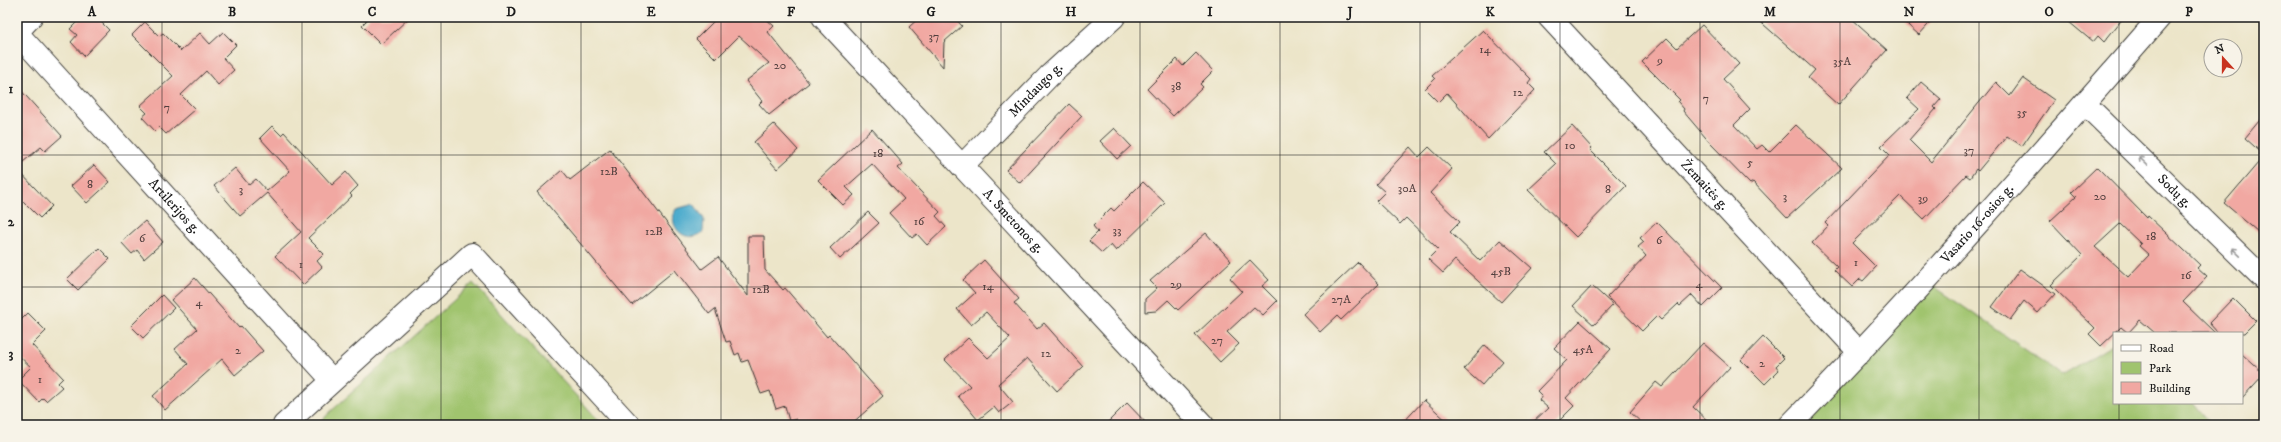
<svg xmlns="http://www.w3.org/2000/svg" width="2281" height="442" font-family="'IM FELL DW Pica',serif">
<rect width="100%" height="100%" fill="#f7f3e8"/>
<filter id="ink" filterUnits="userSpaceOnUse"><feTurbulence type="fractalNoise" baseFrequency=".025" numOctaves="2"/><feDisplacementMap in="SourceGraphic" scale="8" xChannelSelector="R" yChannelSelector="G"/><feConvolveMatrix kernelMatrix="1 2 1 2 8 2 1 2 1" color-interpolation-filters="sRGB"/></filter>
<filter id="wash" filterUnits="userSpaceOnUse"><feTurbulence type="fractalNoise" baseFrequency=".012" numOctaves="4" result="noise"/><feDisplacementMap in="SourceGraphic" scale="16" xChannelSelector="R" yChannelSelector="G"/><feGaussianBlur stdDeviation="0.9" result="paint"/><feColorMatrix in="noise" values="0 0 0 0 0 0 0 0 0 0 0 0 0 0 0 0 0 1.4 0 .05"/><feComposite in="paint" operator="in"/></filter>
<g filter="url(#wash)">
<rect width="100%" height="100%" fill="#ece5c9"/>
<path fill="#a0c46e" stroke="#5e7045" d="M 473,283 L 603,425 L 318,425 L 328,414 Z
M 1932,285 L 2062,375 L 2114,344 L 2114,403 L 2193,403 L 2211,425 L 1804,425 Z"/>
<path fill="#4eaccd" stroke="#356474" d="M 694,204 L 704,219 L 703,232 C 686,246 666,226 676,209 Z"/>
<g id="blocks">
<path fill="#f1a8a2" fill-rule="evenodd" d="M 82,17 L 96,17 L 109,30 L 84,56 L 71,42 L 77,35 L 70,29 Z
M 370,17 L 410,17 L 381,44 L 362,25 Z
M 718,17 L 764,17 L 774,26 L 768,32 L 809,83 L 769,115 L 759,104 L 762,101 L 746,81 L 769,63 L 739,36 L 716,59 L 696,39 Z
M 920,17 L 954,17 L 962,26 L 944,42 L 943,67 L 909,27 Z
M 1755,17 L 1850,17 L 1887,50 L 1838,105 L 1808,78 L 1815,70 Z
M 1899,17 L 1935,17 L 1919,35 Z
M 2063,17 L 2124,17 L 2104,42 L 2098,36 L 2093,42 Z
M 145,22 L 159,36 L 163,33 L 181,51 L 200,33 L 210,44 L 223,32 L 236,45 L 223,58 L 234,70 L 218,85 L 206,71 L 181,95 L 195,109 L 166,134 L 159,127 L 155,131 L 142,117 L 147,113 L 140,106 L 173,76 L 132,35 Z
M 1702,25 L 1739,64 L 1723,79 L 1750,109 L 1734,125 L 1757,149 L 1762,145 L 1769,152 L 1796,125 L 1842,168 L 1787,218 L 1753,182 L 1750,184 L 1711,144 L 1683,111 L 1684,109 L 1678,102 L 1680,100 L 1642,62 L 1667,38 L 1677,48 Z
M 1483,30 L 1531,79 L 1528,83 L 1535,90 L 1488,139 L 1447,93 L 1438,102 L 1425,89 L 1435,79 L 1432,76 Z
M 1196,53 L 1213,71 L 1200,84 L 1203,87 L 1173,116 L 1147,89 L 1177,59 L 1183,66 Z
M 2023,78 L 2054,100 L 2022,146 L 2007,136 L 1978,171 L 1976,169 L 1970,178 L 1966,175 L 1924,219 L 1900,196 L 1852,243 L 1876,267 L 1863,281 L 1860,279 L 1852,287 L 1834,270 L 1837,267 L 1812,243 L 1828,226 L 1825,223 L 1890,155 L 1881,146 L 1919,109 L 1907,98 L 1921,82 L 1941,99 L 1934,107 L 1936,109 L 1909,140 L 1931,162 L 1996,82 L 2010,96 Z
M 17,86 L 62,136 L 45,151 L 41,147 L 17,167 Z
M 1069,104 L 1082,116 L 1020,183 L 1006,170 Z
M 2264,115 L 2264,155 L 2245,138 Z
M 774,124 L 798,150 L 777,169 L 754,142 Z
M 272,126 L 281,135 L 284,132 L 332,185 L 346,172 L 358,186 L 350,194 L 352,196 L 308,238 L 324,254 L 317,261 L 322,267 L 303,285 L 275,256 L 301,232 L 267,193 L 240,216 L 214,186 L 235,168 L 249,185 L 256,179 L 267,191 L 290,171 L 260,138 Z
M 1572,126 L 1592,148 L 1590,150 L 1626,186 L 1576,237 L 1528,190 L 1556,164 L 1544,152 Z
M 1114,128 L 1131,146 L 1117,159 L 1100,141 Z
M 872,129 L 903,164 L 898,168 L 940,212 L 936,216 L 946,227 L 927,245 L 917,234 L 912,238 L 889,213 L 904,199 L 872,164 L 846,187 L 854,195 L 843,205 L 818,180 Z
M 1410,147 L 1419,157 L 1429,147 L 1452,169 L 1430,193 L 1460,222 L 1450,232 L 1480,261 L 1500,240 L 1532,268 L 1501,302 L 1455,260 L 1443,273 L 1428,259 L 1438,249 L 1406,218 L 1400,224 L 1376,201 L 1385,192 L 1376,184 Z
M 610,149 L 702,269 L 718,257 L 748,296 L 748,236 L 764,236 L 765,270 L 783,290 L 785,288 L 827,337 L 829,335 L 883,396 L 850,425 L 797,425 L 796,419 L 789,421 L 785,406 L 776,409 L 770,391 L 761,394 L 748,360 L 742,362 L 739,353 L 735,355 L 730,341 L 726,342 L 715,309 L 709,314 L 675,270 L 632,305 L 537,192 L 562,170 L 570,180 Z
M 2264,156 L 2264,237 L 2224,203 Z
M 94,165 L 110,182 L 87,203 L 71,186 Z
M 2097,167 L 2147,218 L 2148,216 L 2200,265 L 2197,268 L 2207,277 L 2183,302 L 2215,333 L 2155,333 L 2140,320 L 2128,333 L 2121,327 L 2101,346 L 2089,334 L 2095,328 L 2051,285 L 2082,255 L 2050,221 L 2076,197 L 2071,192 ZM 2120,224 L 2141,244 L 2139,246 L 2149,255 L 2128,277 L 2095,247 Z
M 17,169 L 52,206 L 40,218 L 17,195 Z
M 1143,182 L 1165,203 L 1116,251 L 1111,245 L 1102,253 L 1089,241 L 1098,232 L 1093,226 L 1111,208 L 1114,211 Z
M 868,212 L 879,223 L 840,259 L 830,248 Z
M 145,221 L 163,242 L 144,259 L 137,250 L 132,254 L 121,242 Z
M 1657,222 L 1722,288 L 1703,307 L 1692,295 L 1680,306 L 1678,304 L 1661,320 L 1657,316 L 1642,331 L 1607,297 L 1646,256 L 1638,247 L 1644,242 L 1640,238 Z
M 1206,233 L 1231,261 L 1178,310 L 1168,300 L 1156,311 L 1145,312 L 1145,299 L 1157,288 L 1150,281 Z
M 99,248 L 110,259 L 78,290 L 67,279 Z
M 984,260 L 1019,299 L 1014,303 L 1037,329 L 1044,323 L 1083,367 L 1057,391 L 1027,358 L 998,384 L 1013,402 L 999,413 L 994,407 L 978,420 L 958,396 L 970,386 L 945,360 L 968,338 L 988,358 L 1010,338 L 986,312 L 971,325 L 957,309 L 975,293 L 963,280 Z
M 1250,260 L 1269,280 L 1262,286 L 1277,301 L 1263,315 L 1254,307 L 1227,332 L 1239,344 L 1220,362 L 1195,335 L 1242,291 L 1230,278 Z
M 1358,262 L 1379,284 L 1341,320 L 1337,316 L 1320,332 L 1303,314 Z
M 2020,269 L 2055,294 L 2038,313 L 2024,301 L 2010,320 L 1992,307 Z
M 195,278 L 239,328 L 241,326 L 263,351 L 235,375 L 222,359 L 165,410 L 153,396 L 188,364 L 175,349 L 197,329 L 171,300 Z
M 1592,286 L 1613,305 L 1594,325 L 1573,306 Z
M 162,295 L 174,308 L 143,338 L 131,326 Z
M 2233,298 L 2256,321 L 2244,333 L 2218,333 L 2209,323 Z
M 28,313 L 46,331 L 32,345 L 63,378 L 58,383 L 62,387 L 46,401 L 43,398 L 39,402 L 18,380 L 31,367 L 20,357 L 17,360 L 17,324 Z
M 1580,321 L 1611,349 L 1566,398 L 1574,406 L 1555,425 L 1530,425 L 1548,408 L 1539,400 L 1542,396 L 1537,391 L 1567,360 L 1554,348 Z
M 1763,337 L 1784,358 L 1776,366 L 1779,370 L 1765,384 L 1741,360 Z
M 1703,343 L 1730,367 L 1693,407 L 1712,425 L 1644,425 L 1630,412 L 1656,382 L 1662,387 Z
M 1485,345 L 1503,361 L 1482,385 L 1464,369 Z
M 2242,354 L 2264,374 L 2242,398 Z
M 1424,400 L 1451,425 L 1401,425 Z
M 1127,403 L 1148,425 L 1105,425 Z"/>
</g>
</g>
<g filter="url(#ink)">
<use href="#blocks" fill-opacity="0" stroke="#3b3a36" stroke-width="1"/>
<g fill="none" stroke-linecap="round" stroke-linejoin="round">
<defs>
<g id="street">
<path id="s1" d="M 823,17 L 1203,425"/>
<path id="s2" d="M 1549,17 L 1860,353"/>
<path d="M 17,32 L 31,17"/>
<path id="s3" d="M 17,33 L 332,380"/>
<path id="s4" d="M 2085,104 L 2264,279"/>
<path id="s5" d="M 962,166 L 1049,76 L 1114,17"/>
<path d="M 284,425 L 472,254 L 629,425"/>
<path id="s6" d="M 1790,425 C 1918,293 2039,156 2160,17"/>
</g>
</defs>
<use href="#street" stroke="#3b3a36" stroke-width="24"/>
<use href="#street" stroke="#fff" stroke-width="22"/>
</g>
<defs><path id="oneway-shaft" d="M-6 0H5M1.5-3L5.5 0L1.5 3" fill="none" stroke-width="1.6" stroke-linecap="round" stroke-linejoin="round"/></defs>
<g stroke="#999">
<use href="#oneway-shaft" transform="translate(2143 161) rotate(-136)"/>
<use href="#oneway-shaft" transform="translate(2236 252) rotate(-136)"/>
</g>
</g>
<path fill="none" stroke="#1c1c1c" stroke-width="1" stroke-opacity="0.55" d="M 162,17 L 162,425M 302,17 L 302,425M 441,17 L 441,425M 581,17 L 581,425M 721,17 L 721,425M 861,17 L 861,425M 1001,17 L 1001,425M 1140,17 L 1140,425M 1280,17 L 1280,425M 1420,17 L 1420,425M 1560,17 L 1560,425M 1700,17 L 1700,425M 1840,17 L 1840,425M 1979,17 L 1979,425M 2119,17 L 2119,333M 17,155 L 2264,155M 17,287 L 2264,287M 2119,403 L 2119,425"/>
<g text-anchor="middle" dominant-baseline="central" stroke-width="3" stroke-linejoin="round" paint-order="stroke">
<g font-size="12" fill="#513f3e">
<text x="934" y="36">37</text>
<text x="1485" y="49">14</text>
<text x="1660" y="60">9</text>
<text x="1842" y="61">35A</text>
<text x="780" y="65">20</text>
<text x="1176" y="86">38</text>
<text x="1518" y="92">12</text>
<text x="1706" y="98">7</text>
<text x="167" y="107">7</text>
<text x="2022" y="112">35</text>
<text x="1570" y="145">10</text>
<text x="1969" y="150">37</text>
<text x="878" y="153">18</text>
<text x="1750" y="162">5</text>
<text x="609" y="171">12B</text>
<text x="90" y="184">8</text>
<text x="1407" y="188">30A</text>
<text x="241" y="189">3</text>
<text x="1608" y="189">8</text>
<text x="1785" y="196">3</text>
<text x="2100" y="196">20</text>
<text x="1923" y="198">39</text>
<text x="919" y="221">16</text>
<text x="1117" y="230">33</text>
<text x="654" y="231">12B</text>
<text x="2151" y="236">18</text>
<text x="142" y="238">6</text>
<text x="1659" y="240">6</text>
<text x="1856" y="262">1</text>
<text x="301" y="264">1</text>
<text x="1501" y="271">45B</text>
<text x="2186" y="275">16</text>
<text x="1176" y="284">29</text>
<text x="1699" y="284">4</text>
<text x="988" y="286">14</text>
<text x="761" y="289">12B</text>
<text x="1341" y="299">27A</text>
<text x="199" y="302">4</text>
<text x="1217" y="340">27</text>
<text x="1583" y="349">45A</text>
<text x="238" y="350">2</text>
<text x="1046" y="353">12</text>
<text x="1762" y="363">2</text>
<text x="40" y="379">1</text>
</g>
<g font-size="14" fill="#1c1c1c" stroke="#f7f3e8">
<text stroke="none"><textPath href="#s5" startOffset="106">Mindaugo g.</textPath></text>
<text stroke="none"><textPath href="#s2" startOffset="229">Žemaitės g.</textPath></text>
<text stroke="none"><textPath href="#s4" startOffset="125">Sodų g.</textPath></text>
<text stroke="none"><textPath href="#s3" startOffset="234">Artilerijos g.</textPath></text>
<text stroke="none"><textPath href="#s1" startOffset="279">A. Smetonos g.</textPath></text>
<text stroke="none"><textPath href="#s6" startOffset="275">Vasario 16-osios g.</textPath></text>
</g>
</g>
<rect width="2281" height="442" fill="none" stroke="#f7f3e8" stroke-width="44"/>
<rect x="2113" y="332" width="130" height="72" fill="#f7f3e8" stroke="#9f9d96"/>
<rect x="2121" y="345" width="20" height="6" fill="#ffffff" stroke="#9f9d96"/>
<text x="2149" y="352" font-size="12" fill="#1c1c1c">Road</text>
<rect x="2121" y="362" width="20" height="12" fill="#a0c46e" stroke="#9f9d96"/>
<text x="2149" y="372" font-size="12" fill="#1c1c1c">Park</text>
<rect x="2121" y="382" width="20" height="12" fill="#f1a8a2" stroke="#9f9d96"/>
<text x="2149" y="392" font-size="12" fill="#1c1c1c">Building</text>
<g transform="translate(2223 58) rotate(339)"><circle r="19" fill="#f7f3e8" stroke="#9f9d96"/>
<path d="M0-3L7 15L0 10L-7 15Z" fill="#c8321e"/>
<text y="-6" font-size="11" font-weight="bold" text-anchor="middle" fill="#1c1c1c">N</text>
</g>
<rect x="22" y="22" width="2237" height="398" fill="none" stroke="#1c1c1c" stroke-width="1.5"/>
<g font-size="13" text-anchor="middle" font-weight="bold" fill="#1c1c1c">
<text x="92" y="16">A</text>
<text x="232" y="16">B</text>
<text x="372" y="16">C</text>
<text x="511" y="16">D</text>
<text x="651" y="16">E</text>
<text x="791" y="16">F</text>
<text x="931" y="16">G</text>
<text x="1071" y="16">H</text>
<text x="1210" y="16">I</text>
<text x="1350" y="16">J</text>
<text x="1490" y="16">K</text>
<text x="1630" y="16">L</text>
<text x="1770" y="16">M</text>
<text x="1909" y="16">N</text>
<text x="2049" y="16">O</text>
<text x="2189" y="16">P</text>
<text x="11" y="93">1</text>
<text x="11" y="226">2</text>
<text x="11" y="358">3</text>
</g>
</svg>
